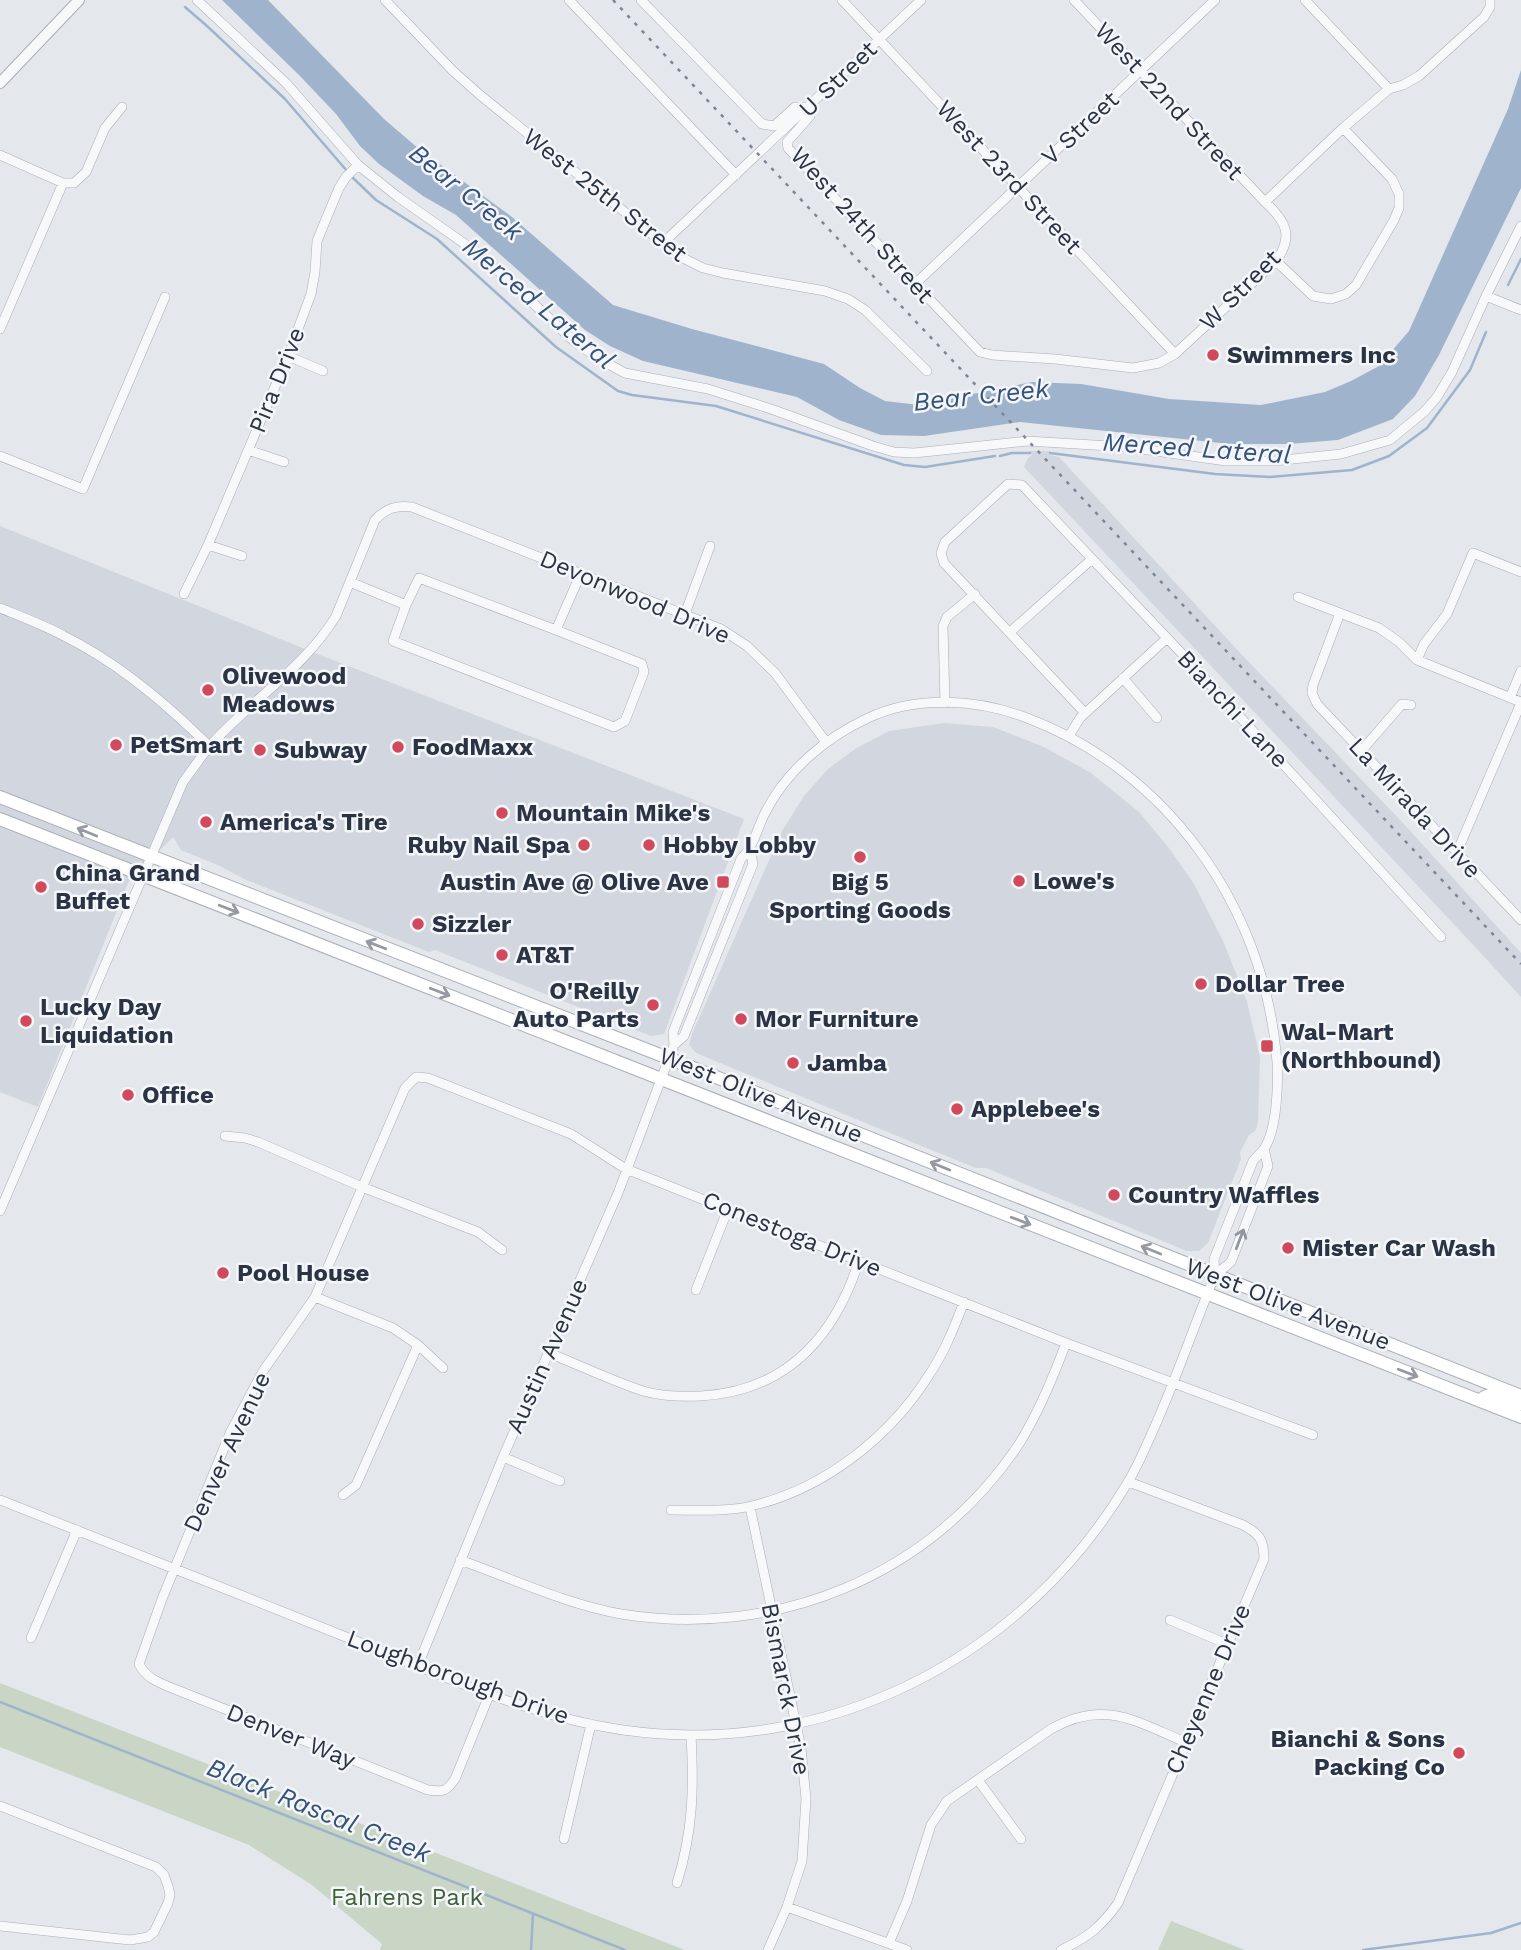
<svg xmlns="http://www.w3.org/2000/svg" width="1521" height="1950" font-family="'Work Sans',sans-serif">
<rect width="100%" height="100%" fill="#e4e7ec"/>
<path fill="#d2d6de" d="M 1029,451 L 1050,451 L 1050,455 L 1059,457 L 1243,656 L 1403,823 L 1521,953 L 1521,997 L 1479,951 L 1024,467 L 1028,458 L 1032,455 Z
M 0,526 L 325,657 L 744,819 L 664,1034 L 651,1036 L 435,950 L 429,952 L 244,879 L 220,866 L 181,850 L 173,837 L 128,883 L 38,1107 L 0,1092 Z
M 944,723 L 993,727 L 1044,747 L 1091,773 L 1139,812 L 1169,848 L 1194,884 L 1224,943 L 1247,1002 L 1260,1057 L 1258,1121 L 1256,1130 L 1249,1135 L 1240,1152 L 1241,1159 L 1208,1243 L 1199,1251 L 1187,1251 L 986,1168 L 976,1168 L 924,1147 L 696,1053 L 689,1045 L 692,1034 L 782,831 L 804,796 L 828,769 L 855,749 L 889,731 Z"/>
<path fill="#c9d6c5" d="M 0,1683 L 685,1950 L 380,1950 L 382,1944 L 312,1885 L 249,1845 L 0,1747 Z
M 1171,1921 L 1245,1950 L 1158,1950 Z"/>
<path fill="#9fb4cc" d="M 222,0 L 268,0 L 384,119 L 419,149 L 512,217 L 613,305 L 692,329 L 824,364 L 860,388 L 885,401 L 919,405 L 1032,382 L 1081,384 L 1169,399 L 1261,405 L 1325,392 L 1351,381 L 1379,366 L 1409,331 L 1508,109 L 1521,70 L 1521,188 L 1439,355 L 1415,396 L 1393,419 L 1338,440 L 1289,444 L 1231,444 L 1020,422 L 924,436 L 881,435 L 839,420 L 797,397 L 643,361 L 610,346 L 585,330 L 456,215 L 423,196 L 379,164 L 360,146 L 336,114 L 300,76 Z"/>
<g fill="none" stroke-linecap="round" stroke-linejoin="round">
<path stroke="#9fb4cc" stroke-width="2.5" d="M 185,7 L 207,26 L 285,99 L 347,171
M 351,176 L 376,200 L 437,239 L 556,347 L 618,391 L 632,395 L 716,406 L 904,465 L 925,467 L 995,456
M 1508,285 L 1521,259
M 1050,453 L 1215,474 L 1270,477 L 1352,470 L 1389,456 L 1427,428 L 1470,370 L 1486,332
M 1000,456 L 1012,453 L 1030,453
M 0,1702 L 625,1950
M 531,1950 L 533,1914
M 1363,1950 L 1491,1933 L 1521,1923"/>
<defs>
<path id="minor" d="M 197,0 L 286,83 L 358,165 L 398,197 L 482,256 L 576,343 L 599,359 L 625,373 L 708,389 L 771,409 L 873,446 L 894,452 L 914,453 L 943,450 L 1027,441 L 1127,447 L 1226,461 L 1274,461 L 1341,454 L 1390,440 L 1425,411 L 1437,397 L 1452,372 L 1486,296 L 1521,226
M 385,0 L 453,71 L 480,95 L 663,243 L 685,259 L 703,268 L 723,273 L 825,291 L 848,299 L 865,310 L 927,371
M 569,0 L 736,175
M 641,0 L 762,124 L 774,126 L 795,107 L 809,107 L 810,116 L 787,142 L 788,148 L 915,284 L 980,352 L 992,355 L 1055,359 L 1133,368 L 1159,363 L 1175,354 L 1276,261 C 1294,236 1286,221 1265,202 L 1343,128 L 1389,89 L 1403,85 L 1419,76 L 1484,17 L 1490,7 L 1490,0
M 842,0 L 1175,354
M 1074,0 L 1265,202
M 1305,0 L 1389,89
M 0,155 L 63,183 L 74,183 L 86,172 L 105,128 L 122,107
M 663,243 L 921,0
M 1276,261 L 1313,296 L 1331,299 L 1346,294 L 1356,285 L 1394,220 L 1399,208 L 1399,194 L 1392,179 L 1343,128
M 915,284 L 1215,0
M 1486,296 L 1521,310
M 0,329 L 63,183
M 288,356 L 323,371
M 248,450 L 284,462
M 0,456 L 83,489 L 165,297
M 208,545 L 242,556
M 350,582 L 406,605 L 419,578 L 556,630 L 581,573
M 184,594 L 208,545 L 288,356 L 311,294 L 315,272 L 317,241 L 324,224 L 339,188 L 346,177 L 358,165
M 1298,597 L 1379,628 L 1399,642 L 1417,660 L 1521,702
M 406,605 L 393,641 L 614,727 L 625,721 L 644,672 L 642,664 L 556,630
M 0,608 C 22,617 44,625 64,636 C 119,663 167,704 210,747
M 1340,613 L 1313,685 L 1312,693 L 1317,704 L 1521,920
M 685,614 L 710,546
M 1010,632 L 1092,559
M 1417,660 L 1424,644 L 1447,614 L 1473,553 L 1521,572
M 1123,678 L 1157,718
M 1510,698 L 1521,671
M 945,703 L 943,626 L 947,617 L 975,594
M 1085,713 L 944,563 L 941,553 L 945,542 L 1008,484 L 1022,485 L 1187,659 L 1441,937
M 1069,736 L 1080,718 L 1167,638
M 1362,750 L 1402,704 L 1411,705
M 1457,852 L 1521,703
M 674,1045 L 684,1036 L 753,864 L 750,850
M 225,1136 L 245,1138 L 258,1142 L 362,1187 L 478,1232 L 502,1250
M 0,1211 L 183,782 C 192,770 200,758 209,747 C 249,701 304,669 336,616 L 375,520 C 386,508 397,505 412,507 L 721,629 L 747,646 L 775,673 L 826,742
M 1215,1275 L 1231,1262 L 1268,1166 L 1264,1149
M 696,1290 L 728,1209
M 315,1297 L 393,1328 L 418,1345 L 443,1368
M 549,1353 C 579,1365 612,1381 643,1391 C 661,1396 682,1397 701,1396 C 786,1391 834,1338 859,1261
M 503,1457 L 560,1481
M 343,1495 L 356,1485 L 418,1345
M 0,1500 C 120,1547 241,1595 361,1643 C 446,1677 531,1717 623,1730 C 827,1759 1024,1658 1128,1482 C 1137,1467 1144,1451 1151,1435 C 1175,1383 1193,1328 1215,1275 L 1214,1259 L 1253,1161 C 1256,1157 1261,1153 1264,1149 C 1278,1128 1279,1076 1276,1051 C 1261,904 1167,771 1027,718 C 978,699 917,695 868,718 C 825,738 786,771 765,813 C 757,829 754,846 741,859 L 673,1032 L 674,1045 L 618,1193 L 503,1457 L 418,1665
M 750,1507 L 801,1748 L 806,1799 L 802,1861 L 787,1907 L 768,1950
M 671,1510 C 696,1510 727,1512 751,1506 C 824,1489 890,1437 929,1375 C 944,1353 954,1328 964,1302
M 460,1560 C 513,1579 566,1604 621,1614 C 777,1639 931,1576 1019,1444 C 1039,1412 1053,1378 1066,1343
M 1170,1620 L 1227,1644
M 31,1638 L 77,1530
M 490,1693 L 455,1779 C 446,1792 443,1792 428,1790 L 177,1690 C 162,1684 146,1679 139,1664 L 162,1599 L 231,1431 L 263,1371 L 315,1297 L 405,1088 L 416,1077 L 428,1078 L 571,1134 L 626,1169 L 1066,1343 L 1313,1435
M 978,1780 L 1021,1839
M 0,1806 L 156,1867 L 164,1875 L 168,1886 L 170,1895 L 168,1903 L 154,1932 L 148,1937 L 130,1940 L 0,1926
M 564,1839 L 591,1724
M 677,1883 C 693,1831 694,1789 691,1735
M 787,1907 L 907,1950
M 889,1943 L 907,1901 L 931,1825 L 947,1801 L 1051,1729 C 1104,1699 1135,1721 1185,1742
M 1061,1950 C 1087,1938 1101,1927 1118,1903 L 1264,1559 C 1264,1540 1260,1534 1243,1525 L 1129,1482"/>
<path id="tertiary" d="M 0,83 L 79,0"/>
<path id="secondary" d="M 0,797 L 668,1058 L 1521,1396
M 0,819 L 1521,1417
M 1480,1401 C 1490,1388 1508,1400 1521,1404"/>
</defs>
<use href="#minor" stroke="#a9aeb7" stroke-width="10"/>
<use href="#tertiary" stroke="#a9aeb7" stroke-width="12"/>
<use href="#secondary" stroke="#a9aeb7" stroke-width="14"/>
<use href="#minor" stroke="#f7f8fa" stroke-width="9"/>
<use href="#tertiary" stroke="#f7f8fa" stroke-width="10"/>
<use href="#secondary" stroke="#fff" stroke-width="12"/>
<path stroke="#7d8696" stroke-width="2.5" stroke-dasharray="3.5 7" stroke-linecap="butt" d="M 613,0 L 1521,964"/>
</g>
<defs><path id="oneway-shaft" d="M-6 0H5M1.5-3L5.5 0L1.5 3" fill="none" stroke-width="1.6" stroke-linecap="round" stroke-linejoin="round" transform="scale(1.75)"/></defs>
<g stroke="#959aa2">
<use href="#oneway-shaft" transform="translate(87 832) rotate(-158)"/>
<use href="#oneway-shaft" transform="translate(229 909) rotate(21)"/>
<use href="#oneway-shaft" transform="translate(376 945) rotate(-159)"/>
<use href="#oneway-shaft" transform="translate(440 992) rotate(21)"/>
<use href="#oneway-shaft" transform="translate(940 1166) rotate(-158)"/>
<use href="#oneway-shaft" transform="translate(1021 1221) rotate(21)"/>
<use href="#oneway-shaft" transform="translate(1151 1250) rotate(-158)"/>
<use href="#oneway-shaft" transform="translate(1408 1373) rotate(21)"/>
</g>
<use stroke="#9196a0" href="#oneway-shaft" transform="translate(1240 1239) rotate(-69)"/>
<g fill="#d1495b" stroke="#f4f6f9" stroke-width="2.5">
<circle cx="1213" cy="355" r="7"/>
<circle cx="208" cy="690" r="7"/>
<circle cx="116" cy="745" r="7"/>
<circle cx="398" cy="747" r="7"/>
<circle cx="260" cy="750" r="7"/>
<circle cx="502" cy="813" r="7"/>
<circle cx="206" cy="822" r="7"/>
<circle cx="584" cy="845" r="7"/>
<circle cx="649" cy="845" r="7"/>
<circle cx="860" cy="857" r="7"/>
<circle cx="1019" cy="881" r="7"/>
<rect x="716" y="875" width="14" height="14" rx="3.5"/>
<circle cx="41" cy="887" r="7"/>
<circle cx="418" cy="924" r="7"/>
<circle cx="502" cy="955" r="7"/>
<circle cx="1201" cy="984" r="7"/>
<circle cx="653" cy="1005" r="7"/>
<circle cx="741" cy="1019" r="7"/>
<circle cx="26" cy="1021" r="7"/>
<rect x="1260" y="1039" width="14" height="14" rx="3.5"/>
<circle cx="793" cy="1063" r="7"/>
<circle cx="128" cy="1095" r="7"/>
<circle cx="957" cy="1109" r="7"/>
<circle cx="1114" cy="1195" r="7"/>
<circle cx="1288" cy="1248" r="7"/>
<circle cx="223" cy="1273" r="7"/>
<circle cx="1459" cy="1753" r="7"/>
</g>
<g text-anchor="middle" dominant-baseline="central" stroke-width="5" stroke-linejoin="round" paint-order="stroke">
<g font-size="24" fill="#2b3445" stroke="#f4f6f9">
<text transform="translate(838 79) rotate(-44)">U Street</text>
<text transform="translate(1169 101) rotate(47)">West 22nd Street</text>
<text transform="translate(1080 128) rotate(-43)">V Street</text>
<text transform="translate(1009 177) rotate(47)">West 23rd Street</text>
<text transform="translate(605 195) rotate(38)">West 25th Street</text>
<text transform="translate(862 225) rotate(48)">West 24th Street</text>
<text transform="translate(1240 290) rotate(-45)">W Street</text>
<text transform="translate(277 380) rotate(-68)">Pira Drive</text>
<text transform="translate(635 597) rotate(23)">Devonwood Drive</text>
<text transform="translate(1233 709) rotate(47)">Bianchi Lane</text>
<text transform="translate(1415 808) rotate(47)">La Mirada Drive</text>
<text transform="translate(761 1095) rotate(22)">West Olive Avenue</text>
<text transform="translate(792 1234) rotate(22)">Conestoga Drive</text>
<text transform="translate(1288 1304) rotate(21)">West Olive Avenue</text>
<text transform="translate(547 1356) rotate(-66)">Austin Avenue</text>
<text transform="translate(227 1452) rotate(-65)">Denver Avenue</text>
<text transform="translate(458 1677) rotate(20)">Loughborough Drive</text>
<text transform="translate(786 1689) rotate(79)">Bismarck Drive</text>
<text transform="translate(1208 1689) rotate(-67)">Cheyenne Drive</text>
<text transform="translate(291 1736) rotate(22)">Denver Way</text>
</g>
<g font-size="24" font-weight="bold" fill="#2b3445" stroke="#f4f6f9" text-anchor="start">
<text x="1227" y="355">Swimmers Inc</text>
<text x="222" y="676">Olivewood<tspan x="222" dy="28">Meadows</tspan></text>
<text x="130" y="745">PetSmart</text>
<text x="412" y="747">FoodMaxx</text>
<text x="274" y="750">Subway</text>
<text x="516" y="813">Mountain Mike's</text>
<text x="220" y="822">America's Tire</text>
<text x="570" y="845" text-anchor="end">Ruby Nail Spa</text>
<text x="663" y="845">Hobby Lobby</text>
<text x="55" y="873">China Grand<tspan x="55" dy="28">Buffet</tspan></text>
<text x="1033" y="881">Lowe's</text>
<text x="709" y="882" text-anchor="end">Austin Ave @ Olive Ave</text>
<text x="860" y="882" text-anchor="middle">Big 5<tspan x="860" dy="28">Sporting Goods</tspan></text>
<text x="432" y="924">Sizzler</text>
<text x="516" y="955">AT&amp;T</text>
<text x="1215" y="984">Dollar Tree</text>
<text x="639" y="991" text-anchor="end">O'Reilly<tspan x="639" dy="28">Auto Parts</tspan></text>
<text x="40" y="1007">Lucky Day<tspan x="40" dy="28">Liquidation</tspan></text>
<text x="755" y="1019">Mor Furniture</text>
<text x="1281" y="1032">Wal-Mart<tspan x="1281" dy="28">(Northbound)</tspan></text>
<text x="807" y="1063">Jamba</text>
<text x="142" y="1095">Office</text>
<text x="971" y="1109">Applebee's</text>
<text x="1128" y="1195">Country Waffles</text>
<text x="1302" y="1248">Mister Car Wash</text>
<text x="237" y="1273">Pool House</text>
<text x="1445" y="1739" text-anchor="end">Bianchi &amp; Sons<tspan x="1445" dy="28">Packing Co</tspan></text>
</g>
<g font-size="24" fill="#3f6138" stroke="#f4f6f9">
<text x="407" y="1897">Fahrens Park</text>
</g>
<g font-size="26" font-style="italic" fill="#34527a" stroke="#f4f6f9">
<text transform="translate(466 192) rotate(39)">Bear Creek</text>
<text transform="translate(539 303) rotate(40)">Merced Lateral</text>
<text transform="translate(981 395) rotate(-6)">Bear Creek</text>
<text transform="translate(1197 448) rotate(4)">Merced Lateral</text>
<text transform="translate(319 1810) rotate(22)">Black Rascal Creek</text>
</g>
</g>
</svg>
